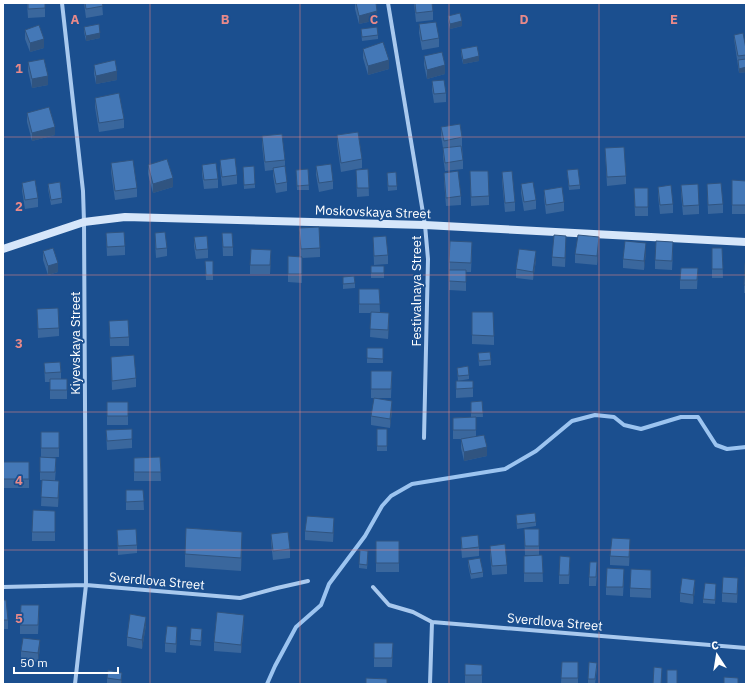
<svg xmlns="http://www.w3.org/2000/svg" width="749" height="687" font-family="'IBM Plex Sans',sans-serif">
<rect width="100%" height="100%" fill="#1b4f8f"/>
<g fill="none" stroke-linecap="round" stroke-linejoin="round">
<path stroke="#9cc4f0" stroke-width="4" d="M 267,684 L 275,666 L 296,627 L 321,605 L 329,584 L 365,536 L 382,506 L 391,496 L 412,484 L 505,469 L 536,451 L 572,421 L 595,415 L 614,417 L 624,425 L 641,429 L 681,417 L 698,417 L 716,445 L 727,449 L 746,447"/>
<path stroke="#a9c9ee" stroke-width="4" d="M 62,3 L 83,191 L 84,222 L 86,585 L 75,684
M 388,3 L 425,225 L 428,259 L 424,438
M 3,587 L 86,585 L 240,598 L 277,588 L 308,581
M 373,587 L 389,605 L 413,612 L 432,622 L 746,648
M 430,684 L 432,622"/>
<path stroke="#d6e6fa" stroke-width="8" d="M 3,249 L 84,222 L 125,217 L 425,225 L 746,242"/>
</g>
<path fill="#3a679d" d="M 27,3 L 45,3 L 45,17 L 28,18 Z
M 84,3 L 102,3 L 103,15 L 86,18 Z
M 355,3 L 376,3 L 377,20 L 359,24 L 355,9 Z
M 414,3 L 433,11 L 433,20 L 416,22 Z
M 448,16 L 462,26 L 450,29 L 448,20 Z
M 419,24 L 439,38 L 439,47 L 422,50 L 419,33 Z
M 84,27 L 100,38 L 86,41 L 84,32 Z
M 361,29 L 378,35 L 378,39 L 362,41 Z
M 25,30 L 44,48 L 30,52 L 25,39 Z
M 734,35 L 746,49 L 746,72 L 739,73 L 734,39 Z
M 363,49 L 389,69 L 368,75 L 363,58 Z
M 461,49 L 479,61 L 463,64 L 461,54 Z
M 424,56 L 445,74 L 427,79 L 424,65 Z
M 28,62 L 48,85 L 32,88 L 28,71 Z
M 94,65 L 117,80 L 96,84 L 94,74 Z
M 432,81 L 446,93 L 446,102 L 434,103 L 432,90 Z
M 95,98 L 124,119 L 124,128 L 99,132 L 95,107 Z
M 27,113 L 55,135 L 32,141 L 27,122 Z
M 441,127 L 462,137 L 462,146 L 463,160 L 463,169 L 445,171 L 443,157 L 443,148 L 441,136 Z
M 337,135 L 362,159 L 362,168 L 341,172 L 337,144 Z
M 262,136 L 285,160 L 285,168 L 287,182 L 287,191 L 276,193 L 273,176 L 273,170 L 265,171 L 262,145 Z
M 605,148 L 626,176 L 626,184 L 607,186 Z
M 220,160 L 237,175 L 237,184 L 222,186 L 220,169 Z
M 111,163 L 137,188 L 137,197 L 115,200 L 111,172 Z
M 148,165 L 173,187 L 153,193 L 148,174 Z
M 202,165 L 218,179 L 218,188 L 204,189 L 202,174 Z
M 316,166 L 333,181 L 333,189 L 319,192 L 316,175 Z
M 243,167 L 255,184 L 255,188 L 244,189 Z
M 308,169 L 309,190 L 297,190 L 296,170 Z
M 368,169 L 369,196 L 357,197 L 356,170 Z
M 567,170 L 580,185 L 580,189 L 569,190 Z
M 470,171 L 489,196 L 489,205 L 471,206 Z
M 502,172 L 515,202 L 515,211 L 505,212 L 502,181 Z
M 444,173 L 461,196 L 461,205 L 446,206 L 444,181 Z
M 387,177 L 397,186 L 397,190 L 388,191 Z
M 732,180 L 746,181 L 746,214 L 732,214 Z
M 22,183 L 38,198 L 38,207 L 25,209 L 22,191 Z
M 48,184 L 62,198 L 62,203 L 51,205 L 48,189 Z
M 521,184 L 536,200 L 536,209 L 524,211 L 521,193 Z
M 707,184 L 723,204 L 723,213 L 708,214 Z
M 681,185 L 699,205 L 699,214 L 683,215 L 681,194 Z
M 658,187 L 673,204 L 673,213 L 660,214 L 658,196 Z
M 634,188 L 648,188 L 648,216 L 635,216 Z
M 544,190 L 564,202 L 564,211 L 546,214 L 544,198 Z
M 299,228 L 320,248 L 320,257 L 302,258 L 302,283 L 288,282 L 288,256 L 300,257 Z
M 106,233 L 125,246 L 125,255 L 107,256 Z
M 155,233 L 167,248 L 167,256 L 156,258 L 155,241 Z
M 222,233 L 233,247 L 233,256 L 223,256 Z
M 194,237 L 208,249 L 208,258 L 196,259 L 194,246 Z
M 373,237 L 388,255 L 388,264 L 374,265 Z
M 566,244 L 565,267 L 552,266 L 552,257 Z
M 599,246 L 597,265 L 575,263 L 575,254 Z
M 712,248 L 722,248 L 723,278 L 712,278 Z
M 472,250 L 471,272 L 466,272 L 466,291 L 449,290 L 449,262 Z
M 43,251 L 58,272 L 48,275 L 43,260 Z
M 673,251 L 672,270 L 655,269 L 655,260 Z
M 646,252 L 644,270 L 623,268 L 623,259 Z
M 271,259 L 270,274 L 250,274 L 250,265 Z
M 536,260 L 533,280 L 516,278 L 516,269 Z
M 205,261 L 213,261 L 213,280 L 206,280 Z
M 746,263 L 746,293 L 744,293 L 744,285 Z
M 371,266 L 384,266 L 384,278 L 371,278 Z
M 698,268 L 697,289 L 680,289 L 680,280 Z
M 343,277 L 355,283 L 355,288 L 343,289 Z
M 359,289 L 379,289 L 380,312 L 389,322 L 388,339 L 370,337 L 371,313 L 359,313 Z
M 37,309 L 59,328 L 59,336 L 38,338 Z
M 472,312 L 494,336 L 494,345 L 472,344 Z
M 109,321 L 129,337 L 129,346 L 110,346 Z
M 367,348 L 383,348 L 383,363 L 367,363 Z
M 478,353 L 491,360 L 491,365 L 479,366 Z
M 111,357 L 136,378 L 136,387 L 112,390 Z
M 44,363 L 61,372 L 61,379 L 67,379 L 67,399 L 50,399 L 50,382 L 45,382 Z
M 457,368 L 469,375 L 469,379 L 458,381 Z
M 371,371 L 392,371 L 391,398 L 371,398 Z
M 456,381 L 473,381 L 473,397 L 456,398 Z
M 482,401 L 483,417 L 476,417 L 476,436 L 487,456 L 464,461 L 461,448 L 461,439 L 464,439 L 453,439 L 453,418 L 471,417 L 471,402 Z
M 107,402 L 128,402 L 128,425 L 107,425 Z
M 392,410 L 390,428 L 371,425 L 371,416 Z
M 377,429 L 387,429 L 387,451 L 377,451 Z
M 106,430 L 132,439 L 132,448 L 107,450 Z
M 41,432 L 59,432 L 59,457 L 41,457 Z
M 40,457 L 56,467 L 55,481 L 59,490 L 58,507 L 41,506 L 42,480 L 40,480 Z
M 160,457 L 161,481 L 134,481 L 134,458 Z
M 3,462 L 29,462 L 29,488 L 3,488 Z
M 126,490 L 143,490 L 144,510 L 126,510 Z
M 55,511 L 55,541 L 32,541 L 32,532 Z
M 516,515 L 536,522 L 536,526 L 517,529 Z
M 334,527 L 333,542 L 305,540 L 305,531 Z
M 524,529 L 539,529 L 539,555 L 525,555 Z
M 117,530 L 137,545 L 137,553 L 118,555 Z
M 271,534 L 290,549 L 290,558 L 273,560 L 271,543 Z
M 461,537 L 479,547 L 479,556 L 462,558 L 461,546 Z
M 376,541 L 399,541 L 399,572 L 376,572 Z
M 242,545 L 241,571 L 185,567 L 185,554 Z
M 490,546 L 507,565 L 507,574 L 492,575 L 490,555 Z
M 630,548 L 629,566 L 610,565 L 610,556 Z
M 542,555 L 543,582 L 524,582 L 524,556 Z
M 368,556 L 367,569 L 359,568 L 359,564 Z
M 468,560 L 483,572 L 483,577 L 471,579 L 468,565 Z
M 570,566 L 569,584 L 559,584 L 559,575 Z
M 745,567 L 746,567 L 746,599 L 745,599 Z
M 597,571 L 596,586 L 589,586 L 589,577 Z
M 624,578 L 623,596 L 606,595 L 606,587 Z
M 651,579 L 651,598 L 630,597 L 630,588 Z
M 738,587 L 737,603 L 722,602 L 722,593 Z
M 716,588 L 715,604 L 703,603 L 703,599 Z
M 695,589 L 693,604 L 680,602 L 680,593 Z
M 3,600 L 8,620 L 8,629 L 3,629 Z
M 39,614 L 38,634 L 20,634 L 20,625 Z
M 244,624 L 241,653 L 214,651 L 214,642 Z
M 146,625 L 142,649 L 127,646 L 127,637 Z
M 202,633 L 201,646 L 190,645 L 190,640 Z
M 177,636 L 176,653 L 165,652 L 165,643 Z
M 374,643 L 393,643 L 392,667 L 374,667 Z
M 40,648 L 38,662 L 21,660 L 21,651 Z
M 562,662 L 578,662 L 578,684 L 561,684 Z
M 465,664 L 482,665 L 482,684 L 465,684 Z
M 597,668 L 595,684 L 588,683 L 588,679 Z
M 108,670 L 122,681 L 122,684 L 107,684 L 107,678 Z"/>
<path fill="#305480" d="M 377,11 L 377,20 L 359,24 L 359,16 Z
M 462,21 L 462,26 L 450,29 L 450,24 Z
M 100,33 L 100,38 L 86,41 L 86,36 Z
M 44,39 L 44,48 L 30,52 L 30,43 Z
M 479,56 L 479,61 L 463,64 L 463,60 Z
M 389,60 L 389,69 L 368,75 L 368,66 Z
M 445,65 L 445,74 L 427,79 L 427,70 Z
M 746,67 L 746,72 L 739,73 L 739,69 Z
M 117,71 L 117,80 L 96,84 L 96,76 Z
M 48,76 L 48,85 L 32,88 L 32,79 Z
M 55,127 L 55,135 L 32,141 L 32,133 Z
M 173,178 L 173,187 L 153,193 L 153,184 Z
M 566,236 L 566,244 L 565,267 L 565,258 Z
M 599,237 L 599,246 L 597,265 L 597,256 Z
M 646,243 L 646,252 L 644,270 L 644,261 Z
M 271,250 L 271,259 L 270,274 L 270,265 Z
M 536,251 L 536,260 L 533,280 L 533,272 Z
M 58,263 L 58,272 L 48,275 L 48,266 Z
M 389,313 L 389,322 L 388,339 L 388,330 Z
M 392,401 L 392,410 L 390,428 L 390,419 Z
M 487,447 L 487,456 L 464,461 L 464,452 Z
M 59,481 L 59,490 L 58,507 L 58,498 Z
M 334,518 L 334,527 L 333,542 L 333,533 Z
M 242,532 L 242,545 L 241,571 L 241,558 Z
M 630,539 L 630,548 L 629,566 L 629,557 Z
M 738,578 L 738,587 L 737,603 L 737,594 Z
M 695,580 L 695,589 L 693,604 L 693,595 Z
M 244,615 L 244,624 L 241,653 L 241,645 Z
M 146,617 L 146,625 L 142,649 L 142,640 Z
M 177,627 L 177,636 L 176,653 L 176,644 Z
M 40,640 L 40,648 L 38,662 L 38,653 Z
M 122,673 L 122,684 L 121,684 Z"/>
<path fill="#4478b7" stroke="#305480" d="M 28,3 L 45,3 L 45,8 L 28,9 Z
M 85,3 L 102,3 L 103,6 L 86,9 Z
M 356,3 L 376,3 L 377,11 L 359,16 Z
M 415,3 L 432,3 L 433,11 L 416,13 Z
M 460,13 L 462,21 L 450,24 L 448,16 Z
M 436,22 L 439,38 L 422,41 L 419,24 Z
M 99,24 L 100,33 L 86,36 L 84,27 Z
M 39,25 L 44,39 L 30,43 L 25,30 Z
M 377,27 L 378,35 L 362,37 L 361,29 Z
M 743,33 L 746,49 L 746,55 L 738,56 L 734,35 Z
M 383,42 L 389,60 L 368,66 L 363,49 Z
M 477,46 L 479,56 L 463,60 L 461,49 Z
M 442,52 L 445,65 L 427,70 L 424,56 Z
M 44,59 L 48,76 L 32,79 L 28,62 Z
M 746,59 L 746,67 L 739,69 L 738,60 Z
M 115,60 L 117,71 L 96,76 L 94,65 Z
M 444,80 L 446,93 L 434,94 L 432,81 Z
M 119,93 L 124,119 L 99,123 L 95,98 Z
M 49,107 L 55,127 L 32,133 L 27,113 Z
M 460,124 L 462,137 L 444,141 L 441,127 Z
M 358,132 L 362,159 L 341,163 L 337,135 Z
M 282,134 L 285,160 L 265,162 L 262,136 Z
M 461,146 L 463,160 L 445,163 L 443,148 Z
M 624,147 L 626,176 L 607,177 L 605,148 Z
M 235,158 L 237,175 L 222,177 L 220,160 Z
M 167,159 L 173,178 L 153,184 L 148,165 Z
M 133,160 L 137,188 L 115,191 L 111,163 Z
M 216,163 L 218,179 L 204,180 L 202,165 Z
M 331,164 L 333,181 L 319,183 L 316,166 Z
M 254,166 L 255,184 L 244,185 L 243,167 Z
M 285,166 L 287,182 L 276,184 L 273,168 Z
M 308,169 L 309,185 L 297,186 L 296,170 Z
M 368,169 L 369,188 L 357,188 L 356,170 Z
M 578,169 L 580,185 L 569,186 L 567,170 Z
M 458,171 L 461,196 L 446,198 L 444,173 Z
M 470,171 L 488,171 L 489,196 L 471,197 Z
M 512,171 L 515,202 L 505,203 L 502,172 Z
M 396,172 L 397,186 L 388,186 L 387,173 Z
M 35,180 L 38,198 L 25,200 L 22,183 Z
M 732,180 L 746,181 L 746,205 L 732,205 Z
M 60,182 L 62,198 L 51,200 L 48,184 Z
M 533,182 L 536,200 L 524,202 L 521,184 Z
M 721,183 L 723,204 L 708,205 L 707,184 Z
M 698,184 L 699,205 L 683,206 L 681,185 Z
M 671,185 L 673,204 L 660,205 L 658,187 Z
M 562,187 L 564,202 L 546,205 L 544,190 Z
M 634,188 L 648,188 L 648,207 L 635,207 Z
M 319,227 L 320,248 L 301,249 L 299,228 Z
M 124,232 L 125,246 L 107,247 L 106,233 Z
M 165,232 L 167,248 L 156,249 L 155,233 Z
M 222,233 L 232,233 L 233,247 L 223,247 Z
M 554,235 L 566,236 L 565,258 L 552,257 Z
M 578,235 L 599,237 L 597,256 L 575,254 Z
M 207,236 L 208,249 L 196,250 L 194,237 Z
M 386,236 L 388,255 L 374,256 L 373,237 Z
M 450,241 L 472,242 L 471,263 L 449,262 Z
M 625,241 L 646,243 L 644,261 L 623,259 Z
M 656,241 L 673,242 L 672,261 L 655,260 Z
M 53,248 L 58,263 L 48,266 L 43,251 Z
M 712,248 L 722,248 L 723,269 L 712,269 Z
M 251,249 L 271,250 L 270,265 L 250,265 Z
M 519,249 L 536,251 L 533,272 L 516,269 Z
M 288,256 L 302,257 L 302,274 L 288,274 Z
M 205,261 L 213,261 L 213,275 L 206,275 Z
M 745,263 L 746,263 L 746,285 L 744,285 Z
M 371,266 L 384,266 L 384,273 L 371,273 Z
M 681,268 L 698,268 L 697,280 L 680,280 Z
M 449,270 L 466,270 L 466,282 L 449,281 Z
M 354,276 L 355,283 L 343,284 L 343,277 Z
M 359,289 L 379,289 L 380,304 L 359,304 Z
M 58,308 L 59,328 L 38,329 L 37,309 Z
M 371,312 L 389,313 L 388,330 L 370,329 Z
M 472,312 L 493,312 L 494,336 L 472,335 Z
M 128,320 L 129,337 L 110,338 L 109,321 Z
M 367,348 L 383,348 L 383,359 L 367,358 Z
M 490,352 L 491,360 L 479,361 L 478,353 Z
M 134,355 L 136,378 L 112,381 L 111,357 Z
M 60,362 L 61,372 L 45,373 L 44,363 Z
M 468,366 L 469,375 L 458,376 L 457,368 Z
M 371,371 L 392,371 L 391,389 L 371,389 Z
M 50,379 L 67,379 L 67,390 L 50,390 Z
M 456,381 L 473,381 L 473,388 L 456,389 Z
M 374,398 L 392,401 L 390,419 L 371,416 Z
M 482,401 L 483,413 L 471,413 L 471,402 Z
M 107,402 L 128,402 L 128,416 L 107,416 Z
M 476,417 L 476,430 L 453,430 L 453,418 Z
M 132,429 L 132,439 L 107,441 L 106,430 Z
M 377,429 L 387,429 L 387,446 L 377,446 Z
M 41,432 L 59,432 L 59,448 L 41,448 Z
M 484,435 L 487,447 L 464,452 L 461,439 Z
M 40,457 L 56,458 L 55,472 L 40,472 Z
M 160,457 L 161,472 L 134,472 L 134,458 Z
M 3,462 L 29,462 L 29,479 L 3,479 Z
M 42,480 L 59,481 L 58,498 L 41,497 Z
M 126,490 L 143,490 L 144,501 L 126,502 Z
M 33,510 L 55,511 L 55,532 L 32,532 Z
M 535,513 L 536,522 L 517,524 L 516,515 Z
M 307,516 L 334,518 L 333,533 L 305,531 Z
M 186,528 L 242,532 L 241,558 L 185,554 Z
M 136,529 L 137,545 L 118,546 L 117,530 Z
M 524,529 L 539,529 L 539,546 L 525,546 Z
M 288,532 L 290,549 L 273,551 L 271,534 Z
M 478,535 L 479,547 L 462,549 L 461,537 Z
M 612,538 L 630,539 L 629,557 L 610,556 Z
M 376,541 L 399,541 L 399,563 L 376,563 Z
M 505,544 L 507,565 L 492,566 L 490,546 Z
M 360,550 L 368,551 L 367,565 L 359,564 Z
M 542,555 L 543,573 L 524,573 L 524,556 Z
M 560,556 L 570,557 L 569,575 L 559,575 Z
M 480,558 L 483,572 L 471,574 L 468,560 Z
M 590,562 L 597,562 L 596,577 L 589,577 Z
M 745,567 L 746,567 L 746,590 L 745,590 Z
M 607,568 L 624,569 L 623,587 L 606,587 Z
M 631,569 L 651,570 L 651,589 L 630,588 Z
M 723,577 L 738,578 L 737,594 L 722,593 Z
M 682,578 L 695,580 L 693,595 L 680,593 Z
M 705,583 L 716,584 L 715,600 L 703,599 Z
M 3,600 L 6,600 L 8,620 L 3,620 Z
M 21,605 L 39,605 L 38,625 L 20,625 Z
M 217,612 L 244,615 L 241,645 L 214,642 Z
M 130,614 L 146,617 L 142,640 L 127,637 Z
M 167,626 L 177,627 L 176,644 L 165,643 Z
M 191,628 L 202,629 L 201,641 L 190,640 Z
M 23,638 L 40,640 L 38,653 L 21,651 Z
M 374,643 L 393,643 L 392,658 L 374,658 Z
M 562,662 L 578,662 L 578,678 L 561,678 Z
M 589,662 L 597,663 L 595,679 L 588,679 Z
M 465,664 L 482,665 L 482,675 L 465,675 Z
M 654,667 L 662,668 L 661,684 L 653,684 Z
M 108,670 L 122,673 L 121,680 L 107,678 Z
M 667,670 L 677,670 L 677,684 L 667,684 Z
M 724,677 L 738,678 L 738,684 L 724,684 Z
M 366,678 L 387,679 L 387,684 L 366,684 Z"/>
<path fill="none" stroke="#e88989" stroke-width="1" stroke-opacity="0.55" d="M 150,3 L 150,684M 300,3 L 300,684M 449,3 L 449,684M 599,3 L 599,684M 3,137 L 746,137M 3,275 L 746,275M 3,412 L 746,412M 3,550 L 746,550"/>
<g text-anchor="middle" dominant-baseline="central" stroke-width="3.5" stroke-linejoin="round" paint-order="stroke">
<g font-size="13" fill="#fff" stroke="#1b4f8f">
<text transform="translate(373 212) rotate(2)">Moskovskaya Street</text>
<text transform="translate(416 291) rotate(-90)">Festivalnaya Street</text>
<text transform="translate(75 343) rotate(-90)">Kiyevskaya Street</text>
<text transform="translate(157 581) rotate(5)">Sverdlova Street</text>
<text transform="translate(555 622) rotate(5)">Sverdlova Street</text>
</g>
</g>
<g font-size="13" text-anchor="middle" font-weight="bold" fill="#e88989" stroke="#1b4f8f" stroke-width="3.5" stroke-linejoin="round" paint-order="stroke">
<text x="75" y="24">A</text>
<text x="225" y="24">B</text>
<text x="374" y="24">C</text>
<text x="524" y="24">D</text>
<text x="674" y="24">E</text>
<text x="19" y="73">1</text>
<text x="19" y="211">2</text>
<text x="19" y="348">3</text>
<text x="19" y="485">4</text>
<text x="19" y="623">5</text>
</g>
<rect width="749" height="687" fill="none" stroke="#ffffff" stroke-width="8"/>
<g transform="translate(717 655) rotate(348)" stroke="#1b4f8f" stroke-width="3" paint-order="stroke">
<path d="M0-3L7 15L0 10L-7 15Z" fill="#ffffff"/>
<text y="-6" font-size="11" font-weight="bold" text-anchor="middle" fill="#ffffff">С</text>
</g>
<path d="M14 667v6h104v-6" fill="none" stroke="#ffffff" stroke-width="2"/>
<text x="20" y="667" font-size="12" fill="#ffffff" stroke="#1b4f8f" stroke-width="3" paint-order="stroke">50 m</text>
</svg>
